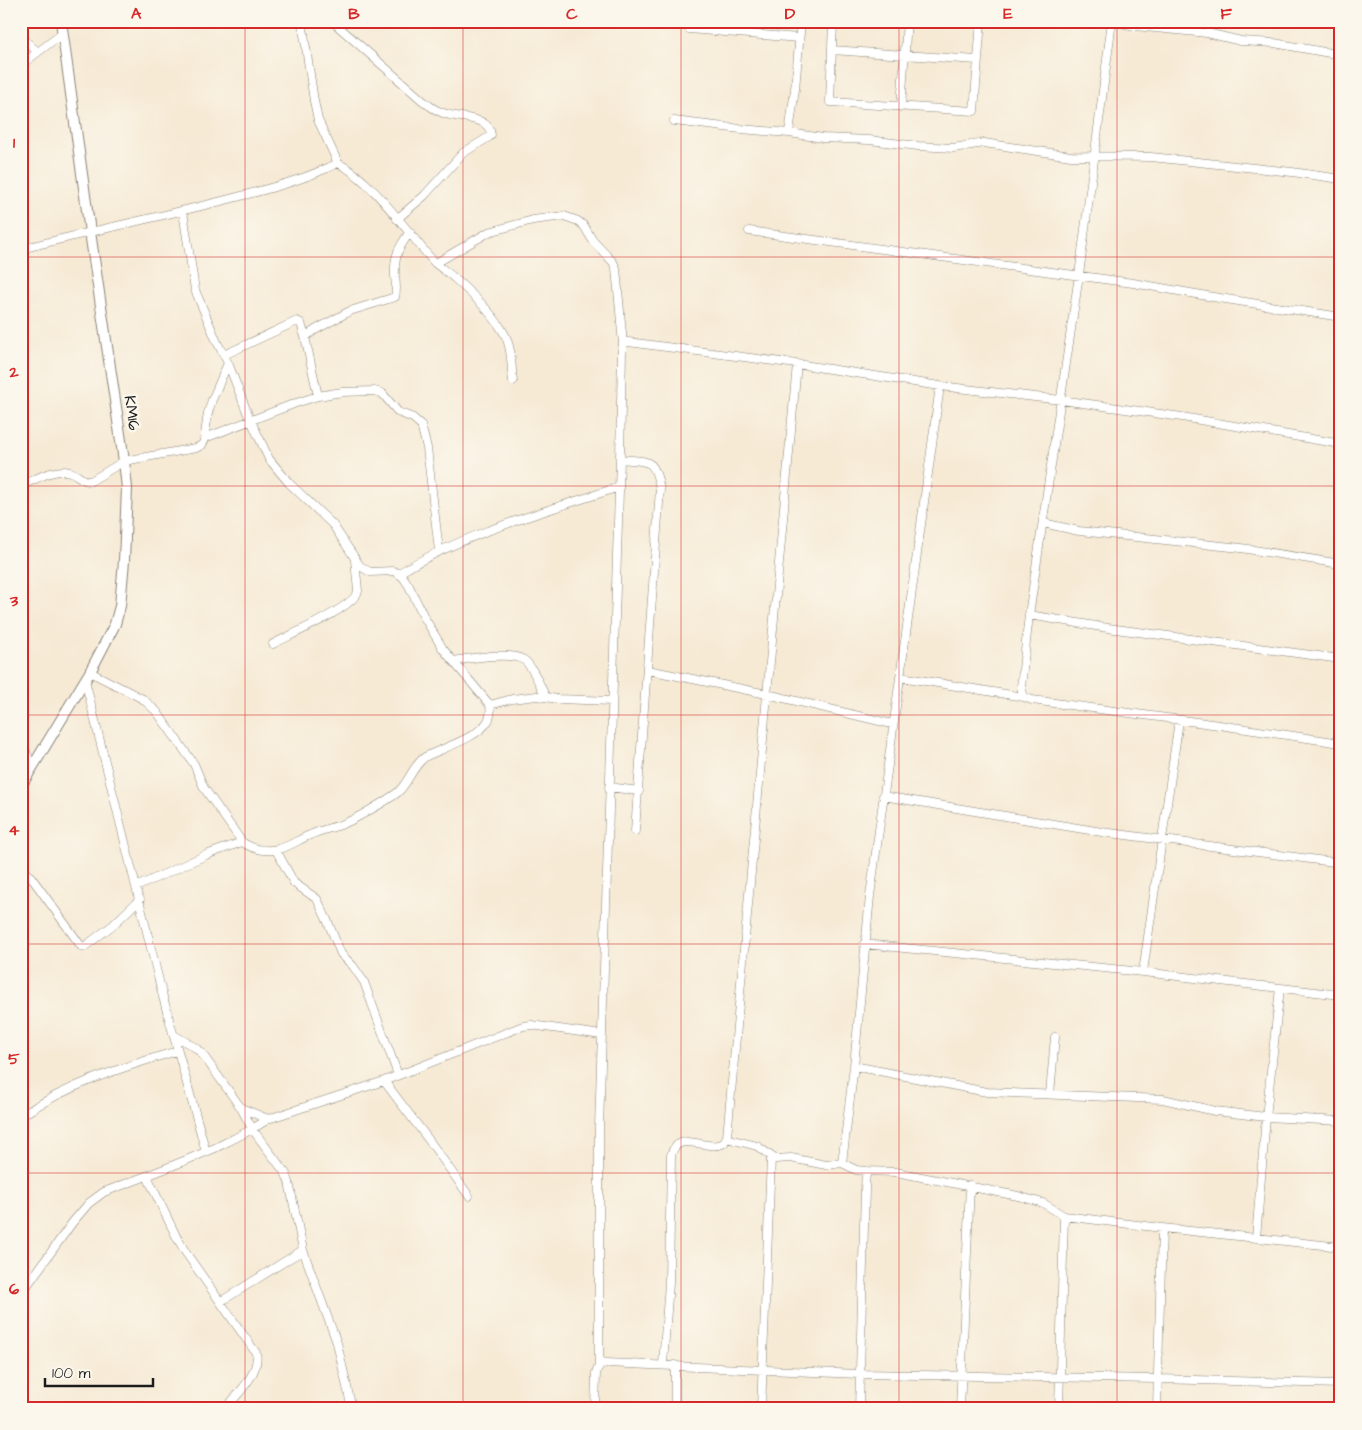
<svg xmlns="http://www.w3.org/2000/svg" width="1362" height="1430" font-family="'Architects Daughter',sans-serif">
<rect width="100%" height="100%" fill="#fbf7ec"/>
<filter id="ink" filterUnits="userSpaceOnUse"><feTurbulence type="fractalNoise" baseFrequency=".02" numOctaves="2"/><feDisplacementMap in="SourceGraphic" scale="10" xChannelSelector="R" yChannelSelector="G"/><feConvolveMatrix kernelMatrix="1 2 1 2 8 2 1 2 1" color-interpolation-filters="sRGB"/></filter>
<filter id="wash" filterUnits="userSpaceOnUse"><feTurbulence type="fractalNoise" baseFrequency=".0096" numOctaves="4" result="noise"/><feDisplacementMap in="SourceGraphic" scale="20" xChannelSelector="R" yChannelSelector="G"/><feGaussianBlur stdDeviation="1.12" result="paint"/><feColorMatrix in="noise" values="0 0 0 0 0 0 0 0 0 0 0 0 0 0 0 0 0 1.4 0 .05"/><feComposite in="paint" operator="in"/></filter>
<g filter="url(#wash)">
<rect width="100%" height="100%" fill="#f6ead5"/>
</g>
<g filter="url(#ink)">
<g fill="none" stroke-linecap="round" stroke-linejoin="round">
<defs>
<path id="street" d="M 302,21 L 314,101 L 318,120 L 338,163
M 332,21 L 422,100 C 428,105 435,110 443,113 C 457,119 490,115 491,135 L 489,137 L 463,153 L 424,196 L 397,219
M 833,21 L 830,102 L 974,111 L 981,21
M 1112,21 L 1135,26 L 1207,33 L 1241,41 L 1274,43 L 1341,55
M 689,29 L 799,38
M 21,37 L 38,52 L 63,33
M 832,50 L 977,60
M 21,65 L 38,52
M 901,107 L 907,21
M 674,121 L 741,129 L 789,133 L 823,138 L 869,140 L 918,146 L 953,148 L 984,143 L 1071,156 L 1151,157 L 1292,172 L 1341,179
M 789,133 L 795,89 L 801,21
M 749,231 L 1133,283 L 1213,297 L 1341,317
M 21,249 C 93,230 166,216 237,197 C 272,188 306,179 338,163 C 373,180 408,234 435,263 C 441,268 447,272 453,277 C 472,294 491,311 504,333 C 512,347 511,365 513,381
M 436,263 L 489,232 L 533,220 L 564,216 L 578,221 L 584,226 L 593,241 L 613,262 L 616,268 L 623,344 L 622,350 L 620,459 L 599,1128 L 599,1366 L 596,1373 L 595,1409
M 623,344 L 628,342 L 797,364 L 940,386 L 1061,400 L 1182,417 L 1341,444
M 224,355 L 297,321 L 301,323 L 305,337
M 318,396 L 305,337 L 315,330 L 350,311 L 395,297 C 397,290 396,284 395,277 C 394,256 398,248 410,232
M 205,438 L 296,403 L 318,396 L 342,392 L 374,391 L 382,393 L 398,412 L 413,418 L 421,425 L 427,448 L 439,551
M 620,459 C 649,462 654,457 660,489 L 635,831
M 21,486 C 34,480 55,467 70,472 C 78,474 82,482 91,481 L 124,461 L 196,448 L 202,445 L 204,441 L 208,413 L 212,400 L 228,363
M 1043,523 L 1079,531 L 1241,548 L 1341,564
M 399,573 C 467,532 544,512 619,487
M 1029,615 L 1108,628 L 1341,659
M 273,644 C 290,635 355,607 358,591 L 355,560
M 454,661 C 471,658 509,651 524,660 C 532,665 541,688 546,697
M 648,670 L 767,694 L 892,724
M 90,672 L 143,699 L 157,712 L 194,764 L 204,788 L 242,842 C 251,848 260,851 271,850 C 285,850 297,840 310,835 C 321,830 332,828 343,824 C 356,819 386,801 397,793 C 409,783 412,766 425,757 C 442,748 478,738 488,721 C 491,716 491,711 490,705 L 443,649 L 424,617 L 409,586 L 403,577 L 394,571 L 370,572 L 360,566 L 333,525 L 289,483 L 269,459 L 247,412 L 228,363 L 217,342 L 195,290 L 183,212
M 901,677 L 1024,697 L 1032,700 L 1219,725 L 1341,743
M 85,680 L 163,997 L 206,1152
M 1024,697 L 1021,687 L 1029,615 L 1079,275 L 1112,21
M 490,705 L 512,699 L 537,696 L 558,699 L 612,701
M 21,739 L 32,767
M 609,787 L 639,791
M 883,796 L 1102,832 L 1341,863
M 276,850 L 294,883 L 317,899 L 328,922 L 341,954 L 353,966 L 364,982 L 398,1075
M 21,869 L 31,877 L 81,946 L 84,947 L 113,925 L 140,899
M 136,887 L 206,855 L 242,842
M 864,944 L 1143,972 L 1341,995
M 1143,972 L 1179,720
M 174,1035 L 196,1048 L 203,1055 L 241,1108 L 253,1130 L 286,1174 L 289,1182 L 303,1250 L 337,1343 L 352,1409
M 854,1066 L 987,1092 L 1163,1099 L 1215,1111 L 1266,1117 L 1341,1121
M 384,1081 L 431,1143 L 469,1196
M 1050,1094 L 1055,1037
M 241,1108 L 268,1119
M 21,1116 C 69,1084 123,1067 177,1051
M 726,1138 L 757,1146 L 775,1159 L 791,1158 L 826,1165 L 842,1163
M 866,1171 L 896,1172 L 1018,1196 L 1043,1203 L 1064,1216 L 1162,1228 L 1341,1247
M 147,1176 L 176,1236 L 186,1253 L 256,1353 C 261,1372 237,1395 225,1409
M 1256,1238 L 1266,1117 L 1280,988
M 21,1294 L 72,1223 L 89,1203 L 104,1192 C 142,1178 178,1164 215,1148 C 233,1139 251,1131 268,1119 L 384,1081 L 523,1026 L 531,1025 L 602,1035
M 220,1302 L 303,1250
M 663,1364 L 669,1283 L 671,1155 C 679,1128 707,1153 724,1143 L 727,1137 L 797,364
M 599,1366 L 606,1363 L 859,1374 L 1158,1379 L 1341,1384
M 675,1409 L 675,1365
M 761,1409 L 771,1157
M 859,1409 L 865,1189 L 866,1171 L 856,1170 L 842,1163 L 854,1066 L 870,896 L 940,386
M 960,1409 L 970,1185
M 1059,1409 L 1064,1216
M 1157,1409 L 1162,1228"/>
<path id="secondary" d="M 21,786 L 90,672 L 115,624 L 120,606 L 124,561 L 127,488 L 124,461 L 90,232 L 61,21"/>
</defs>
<use href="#street" stroke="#898378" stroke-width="9"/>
<use href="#secondary" stroke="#898378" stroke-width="12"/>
<use href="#street" stroke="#fff" stroke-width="8"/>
<use href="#secondary" stroke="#fff" stroke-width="10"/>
</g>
</g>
<path fill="none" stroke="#d62828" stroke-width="1" stroke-opacity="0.55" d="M 245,21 L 245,1409M 463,21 L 463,1409M 681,21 L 681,1409M 899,21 L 899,1409M 1117,21 L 1117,1409M 21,257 L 1341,257M 21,486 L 1341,486M 21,715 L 1341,715M 21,944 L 1341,944M 21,1173 L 1341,1173"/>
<g text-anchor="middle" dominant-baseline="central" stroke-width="5" stroke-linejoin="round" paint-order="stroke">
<g font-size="16" fill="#1c1c1c" stroke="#fbf7ec">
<text transform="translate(132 413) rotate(82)">KM16</text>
</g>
</g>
<rect width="1362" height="1430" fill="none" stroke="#fbf7ec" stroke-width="55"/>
<path d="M45 1378v8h108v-8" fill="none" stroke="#1c1c1c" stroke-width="2.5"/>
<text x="52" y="1378" font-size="15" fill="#1c1c1c" stroke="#fbf7ec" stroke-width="4" paint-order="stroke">100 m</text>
<rect x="28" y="28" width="1306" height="1374" fill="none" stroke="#d62828" stroke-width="2"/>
<g font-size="16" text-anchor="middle" font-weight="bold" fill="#d62828">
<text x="136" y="19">A</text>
<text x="354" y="19">B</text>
<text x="572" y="19">C</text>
<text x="790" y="19">D</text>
<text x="1008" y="19">E</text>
<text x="1226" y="19">F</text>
<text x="14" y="148">1</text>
<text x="14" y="377">2</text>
<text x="14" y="606">3</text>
<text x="14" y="835">4</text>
<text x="14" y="1064">5</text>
<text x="14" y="1294">6</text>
</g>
</svg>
